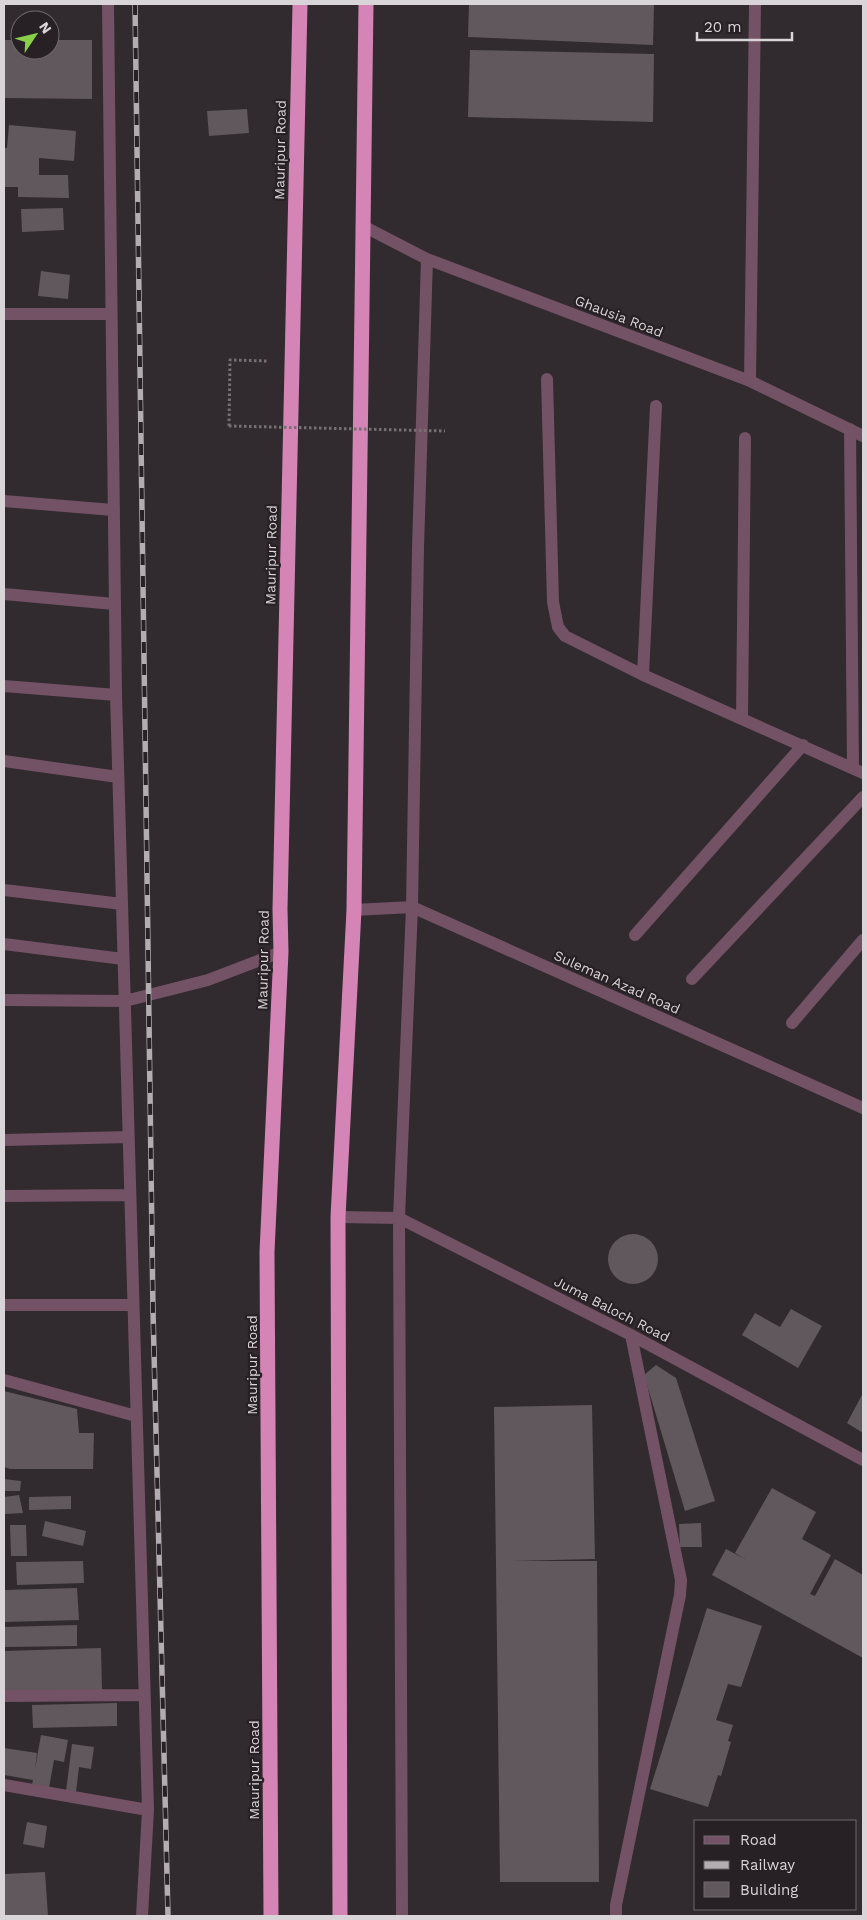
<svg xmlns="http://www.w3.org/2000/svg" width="867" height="1920" font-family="'Work Sans',sans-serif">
<rect width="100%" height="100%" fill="#312a2e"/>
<path fill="#60585c" d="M 469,4 L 654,4 L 653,45 L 468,37 Z
M 4,40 L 20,40 L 20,50 L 50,50 L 50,40 L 92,40 L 92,99 L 4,98 Z
M 470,50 L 654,54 L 653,122 L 468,117 Z
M 247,109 L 249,133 L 209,136 L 207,111 Z
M 9,125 L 76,131 L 74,161 L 39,158 L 39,175 L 68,175 L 69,198 L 18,197 L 18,187 L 4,187 L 4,148 L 7,148 Z
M 63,208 L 64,230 L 22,232 L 21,209 Z
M 41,271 L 70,275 L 68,299 L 38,296 Z
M608 1259a25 25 0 1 1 50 0a25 25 0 1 1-50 0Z
M 791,1309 L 822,1326 L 798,1368 L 742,1335 L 755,1313 L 780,1327 Z
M 656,1365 L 676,1378 L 715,1501 L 685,1511 L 644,1375 Z
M 4,1391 L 77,1409 L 79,1433 L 94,1433 L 93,1469 L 10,1469 L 4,1467 Z
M 863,1393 L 863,1433 L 847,1423 Z
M 592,1405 L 595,1559 L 513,1561 L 597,1561 L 599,1882 L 500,1882 L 494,1407 Z
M 4,1479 L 21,1481 L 20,1491 L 4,1491 Z
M 772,1488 L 816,1512 L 802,1539 L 831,1555 L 810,1594 L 815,1596 L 835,1559 L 863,1575 L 863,1658 L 712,1575 L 726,1549 L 745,1559 L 735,1553 Z
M 19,1495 L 23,1513 L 4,1514 L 4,1497 Z
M 71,1496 L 71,1509 L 29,1510 L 29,1497 Z
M 45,1521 L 86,1531 L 83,1546 L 42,1536 Z
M 701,1523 L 702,1547 L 680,1547 L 679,1524 Z
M 10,1525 L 26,1525 L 27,1556 L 11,1556 Z
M 83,1561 L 84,1583 L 17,1585 L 16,1562 Z
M 77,1588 L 79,1620 L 4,1622 L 4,1590 Z
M 707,1608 L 762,1626 L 741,1687 L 728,1684 L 716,1720 L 733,1725 L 728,1741 L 731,1742 L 721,1776 L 718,1775 L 708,1807 L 650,1789 Z
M 77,1625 L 77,1646 L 4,1647 L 4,1627 Z
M 101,1648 L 102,1690 L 4,1693 L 4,1651 Z
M 117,1703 L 117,1726 L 33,1728 L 32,1705 Z
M 41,1735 L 68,1740 L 64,1762 L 54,1760 L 49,1788 L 32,1785 L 33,1780 L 4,1775 L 4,1748 L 37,1753 L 35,1769 Z
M 72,1744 L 94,1747 L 91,1769 L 79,1767 L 76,1792 L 66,1791 Z
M 27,1822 L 47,1826 L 44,1848 L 23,1844 Z
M 45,1872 L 48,1916 L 4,1916 L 4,1874 Z"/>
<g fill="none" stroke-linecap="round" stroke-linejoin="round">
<path stroke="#767073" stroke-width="3" stroke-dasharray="2.5 2.5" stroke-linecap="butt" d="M 229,426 L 230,360 L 268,361"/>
<path stroke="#735266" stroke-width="12" d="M 108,4 L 116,695 L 148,1810 L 142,1916
M 363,226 L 427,259 L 750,381 L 863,436
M 4,314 L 111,314
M 547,379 L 553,602 L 558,627 L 565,636 L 643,675 L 863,773
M 750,381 L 755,4
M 850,429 L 853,768
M 4,501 L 113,510
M 4,594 L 114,604
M 643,675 L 656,406
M 4,686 L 116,695
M 742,718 L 745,438
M 4,761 L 118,777
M 4,890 L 122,904
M 354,910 L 412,907 L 863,1108
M 635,935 L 803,745
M 4,944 L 123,959
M 692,979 L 863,797
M 4,1000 L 125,1001 L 208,980 L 281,952
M 792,1023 L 863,940
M 4,1140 L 128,1137
M 4,1196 L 130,1195
M 338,1217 L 399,1218 L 631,1335 L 863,1460
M 4,1305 L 133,1305
M 4,1380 L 136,1416
M 4,1696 L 144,1695
M 4,1785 L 148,1810
M 402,1916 L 399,1218 L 412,907 L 418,548 L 427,259
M 616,1916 L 616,1905 L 680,1595 L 681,1580 L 631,1335"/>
<path stroke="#d484b5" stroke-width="15" d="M 271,1916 L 267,1252 L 281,952 L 280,909 L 300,4
M 340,1916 L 338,1217 L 354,910 L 366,4"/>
<defs>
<path id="rail" d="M 135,4 L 153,1311 L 168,1916"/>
</defs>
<use href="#rail" stroke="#b2adb0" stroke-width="5.5"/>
<use href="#rail" stroke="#272024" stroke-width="4" stroke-dasharray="11" stroke-linecap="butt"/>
<path stroke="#767073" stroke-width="3" stroke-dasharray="2.5 2.5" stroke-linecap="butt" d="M 229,426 L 445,431"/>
</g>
<g text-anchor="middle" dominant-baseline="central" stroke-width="4.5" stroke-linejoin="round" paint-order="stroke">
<g font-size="14" fill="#d9d4d7" stroke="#272024">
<text transform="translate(280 150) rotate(-89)">Mauripur Road</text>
<text transform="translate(619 316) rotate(21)">Ghausia Road</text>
<text transform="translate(271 555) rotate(-89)">Mauripur Road</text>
<text transform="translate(263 960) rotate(-89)">Mauripur Road</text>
<text transform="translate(617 982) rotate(24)">Suleman Azad Road</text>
<text transform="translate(612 1309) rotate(27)">Juma Baloch Road</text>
<text transform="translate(252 1365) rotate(-90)">Mauripur Road</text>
<text transform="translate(254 1770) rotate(-90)">Mauripur Road</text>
</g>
</g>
<rect width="867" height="1920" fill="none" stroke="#d9d4d7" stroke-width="10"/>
<rect x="694" y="1820" width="162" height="90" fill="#272024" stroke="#6e686c"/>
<rect x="704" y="1836" width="25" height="8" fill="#735266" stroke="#6e686c"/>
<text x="740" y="1845" font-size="15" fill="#d9d4d7">Road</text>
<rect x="704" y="1861" width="25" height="8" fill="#b2adb0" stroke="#6e686c"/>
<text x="740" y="1870" font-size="15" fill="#d9d4d7">Railway</text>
<rect x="704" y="1882" width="25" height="15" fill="#60585c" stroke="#6e686c"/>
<text x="740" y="1895" font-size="15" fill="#d9d4d7">Building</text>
<g transform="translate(35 35) rotate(55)"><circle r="24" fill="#272024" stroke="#6e686c"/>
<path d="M0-4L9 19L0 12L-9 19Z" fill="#89cf48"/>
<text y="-8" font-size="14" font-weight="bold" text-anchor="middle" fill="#d9d4d7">N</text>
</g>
<path d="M697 32v8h95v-8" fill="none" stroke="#d9d4d7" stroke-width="2.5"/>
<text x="704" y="32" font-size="15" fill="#d9d4d7" stroke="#272024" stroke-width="4" paint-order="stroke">20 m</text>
</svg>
